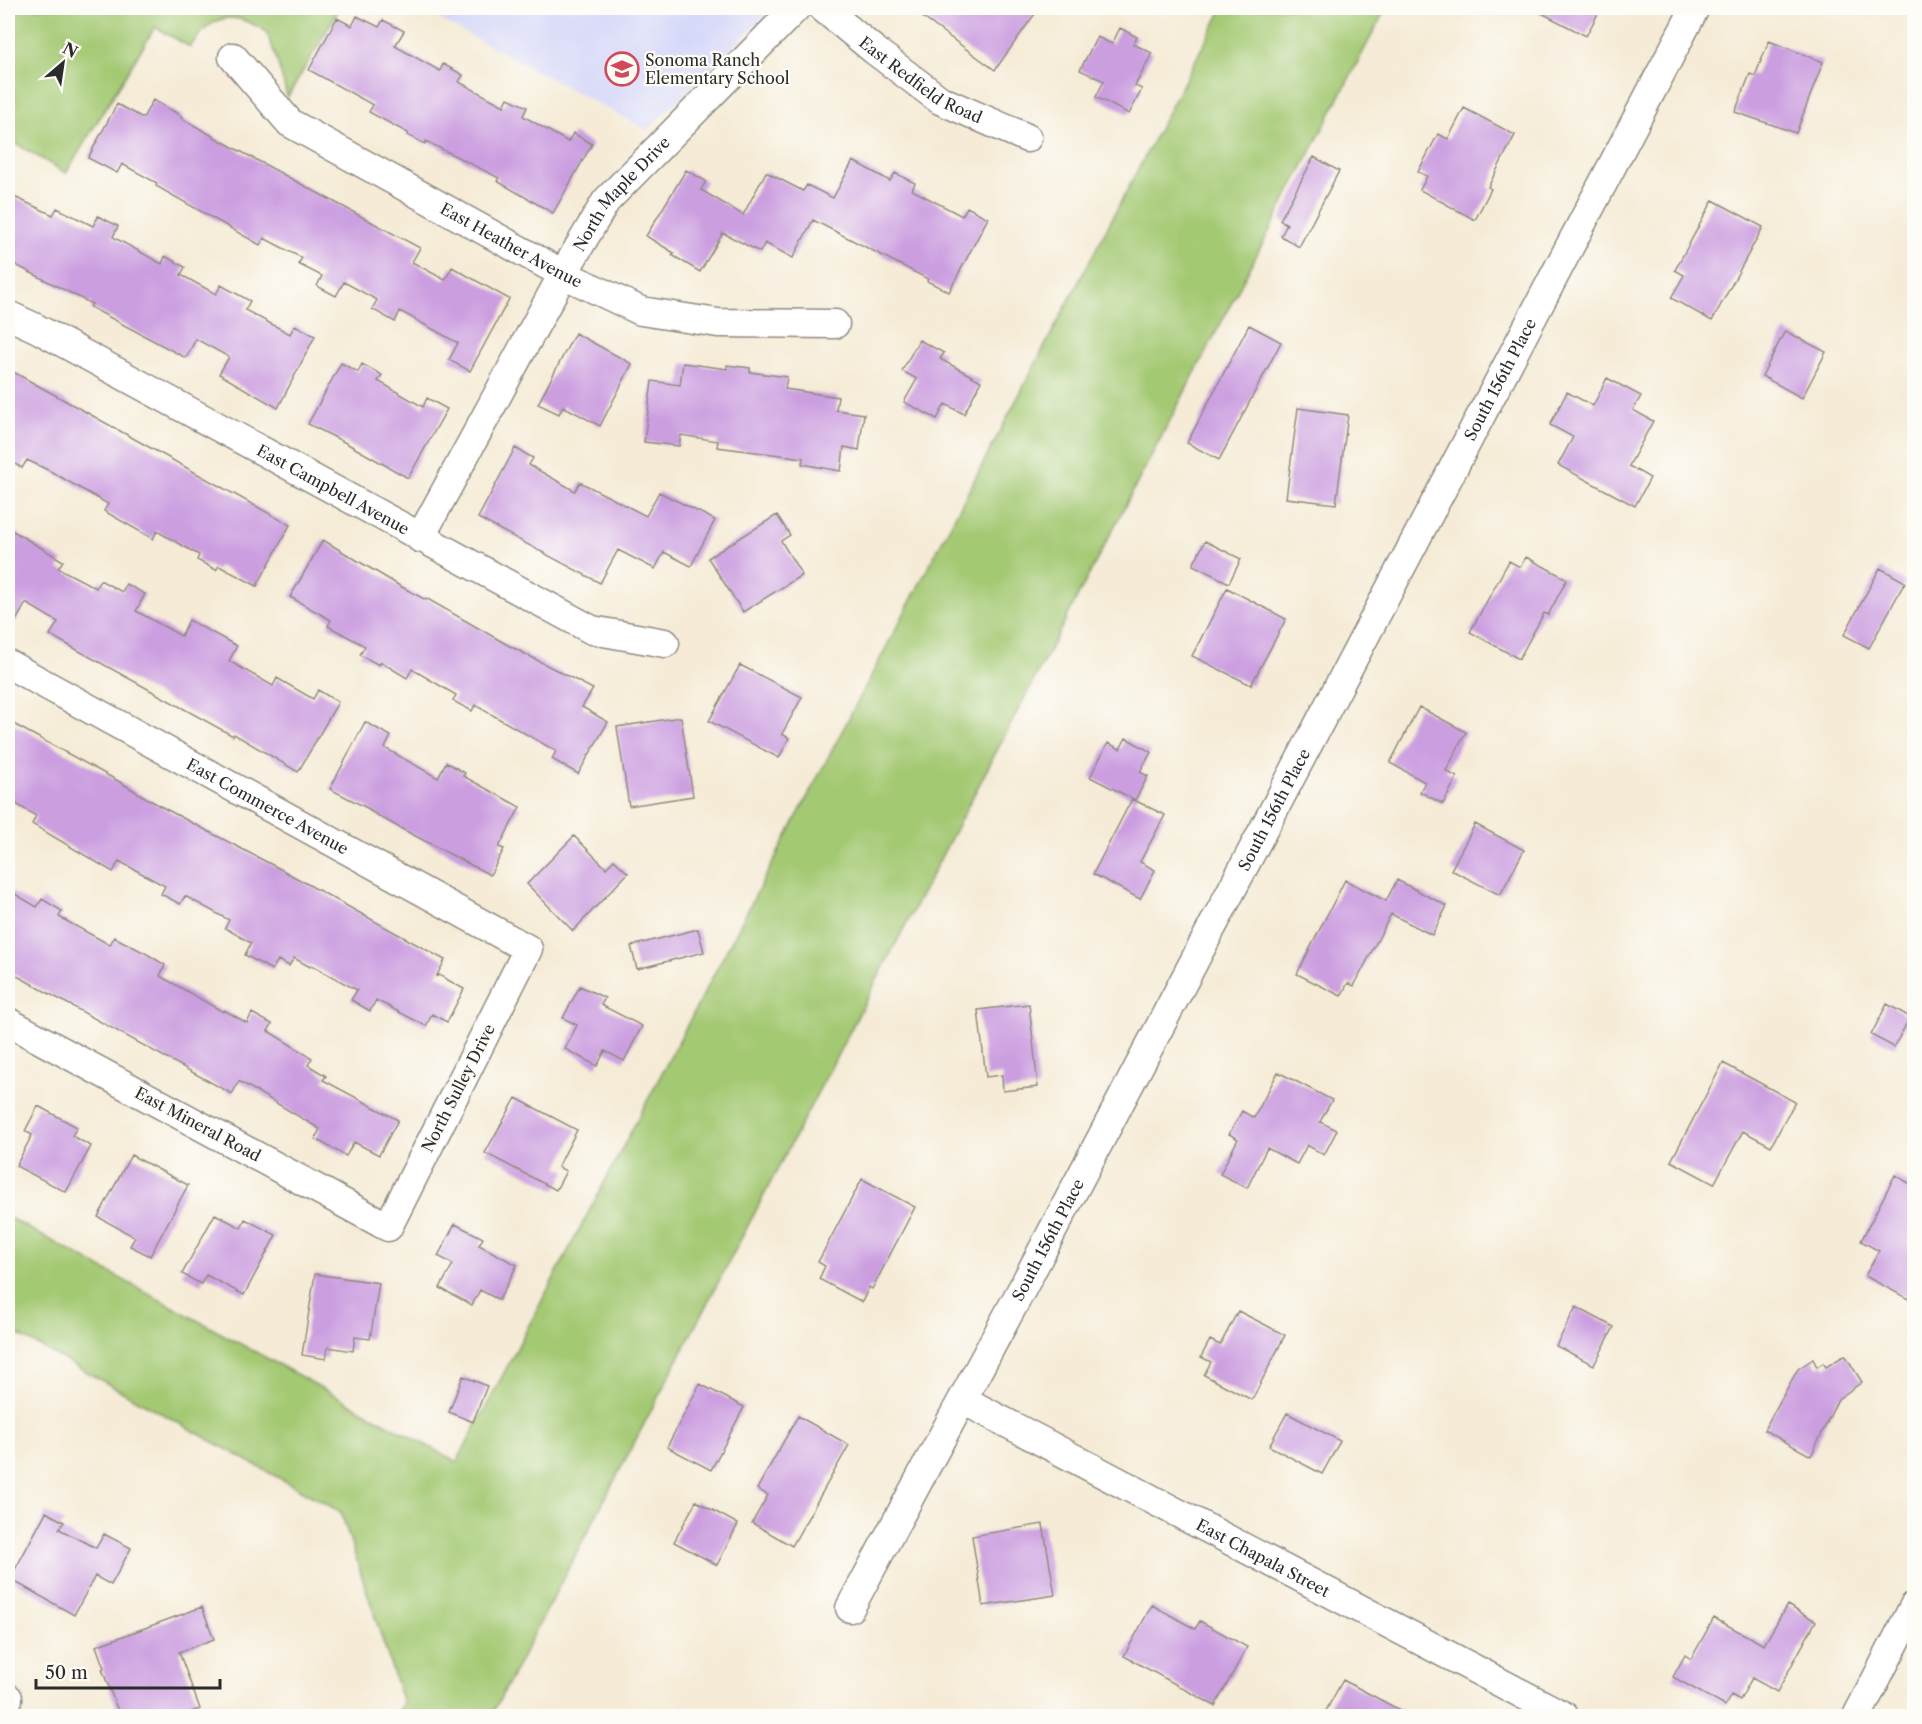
<svg xmlns="http://www.w3.org/2000/svg" width="1922" height="1724" font-family="'Libre Caslon Text',serif">
<rect width="100%" height="100%" fill="#fdfcf7"/>
<filter id="ink" filterUnits="userSpaceOnUse"><feTurbulence type="fractalNoise" baseFrequency=".0167" numOctaves="2"/><feDisplacementMap in="SourceGraphic" scale="12" xChannelSelector="R" yChannelSelector="G"/><feConvolveMatrix kernelMatrix="1 2 1 2 8 2 1 2 1" color-interpolation-filters="sRGB"/></filter>
<filter id="wash" filterUnits="userSpaceOnUse"><feTurbulence type="fractalNoise" baseFrequency=".008" numOctaves="4" result="noise"/><feDisplacementMap in="SourceGraphic" scale="24" xChannelSelector="R" yChannelSelector="G"/><feGaussianBlur stdDeviation="1.35" result="paint"/><feColorMatrix in="noise" values="0 0 0 0 0 0 0 0 0 0 0 0 0 0 0 0 0 1.4 0 .05"/><feComposite in="paint" operator="in"/></filter>
<g filter="url(#wash)">
<rect width="100%" height="100%" fill="#f5ebd6"/>
<path fill="#d6d8f9" d="M 419,8 L 773,8 L 647,130 Z"/>
<path fill="#a4c973" stroke="#687a4f" stroke-width="1.5" d="M 8,8 L 340,8 L 287,98 C 285,86 271,38 265,31 C 261,27 253,25 248,22 C 221,10 205,26 190,47 L 155,27 L 66,173 L 8,139 Z
M 1223,8 L 1386,8 L 491,1716 L 396,1716 L 403,1703 L 341,1512 L 8,1329 L 8,1217 L 457,1462 Z"/>
<g id="blocks">
<path fill="#cb9ee0" d="M 910,8 L 1039,8 L 995,70 Z
M 1532,8 L 1601,8 L 1586,36 Z
M 357,16 L 379,27 L 383,20 L 404,31 L 395,46 L 440,71 L 443,64 L 463,75 L 459,82 L 504,106 L 508,98 L 527,107 L 523,116 L 568,142 L 573,133 L 592,144 L 553,213 L 497,181 L 499,178 L 426,141 L 425,144 L 407,135 L 408,133 L 369,112 L 373,105 L 309,70 L 337,18 L 352,26 Z
M 1120,28 L 1137,37 L 1133,44 L 1152,53 L 1135,86 L 1142,89 L 1129,114 L 1096,97 L 1104,81 L 1080,70 L 1097,37 L 1112,44 Z
M 1769,41 L 1823,62 L 1796,133 L 1735,112 L 1750,74 L 1755,76 Z
M 153,100 L 182,116 L 181,118 L 225,143 L 420,248 L 412,262 L 445,280 L 452,267 L 509,299 L 470,371 L 449,360 L 458,343 L 400,311 L 395,322 L 372,309 L 377,300 L 344,282 L 336,296 L 317,286 L 322,276 L 298,264 L 302,258 L 264,238 L 260,245 L 156,186 L 157,183 L 122,164 L 117,173 L 88,158 L 117,104 L 143,118 Z
M 1464,108 L 1515,135 L 1488,187 L 1491,189 L 1475,220 L 1420,190 L 1427,176 L 1418,172 L 1438,134 L 1448,139 Z
M 1314,157 L 1339,171 L 1299,247 L 1281,236 L 1287,224 L 1280,220 Z
M 853,161 L 890,181 L 895,173 L 915,183 L 912,190 L 962,216 L 967,207 L 988,218 L 949,292 L 927,281 L 928,279 L 813,220 L 793,258 L 765,243 L 760,252 L 723,233 L 700,272 L 672,255 L 674,253 L 646,236 L 686,170 L 706,181 L 701,190 L 743,215 L 766,172 L 803,191 L 807,185 L 833,198 Z
M 8,194 L 53,215 L 57,208 L 93,226 L 98,216 L 118,226 L 113,237 L 162,264 L 165,256 L 185,267 L 181,275 L 216,294 L 221,285 L 250,301 L 245,310 L 290,334 L 295,325 L 315,336 L 278,408 L 219,374 L 229,357 L 196,339 L 186,358 L 90,307 L 92,304 L 8,261 Z
M 1713,200 L 1763,227 L 1712,321 L 1671,298 L 1684,275 L 1675,270 Z
M 1249,325 L 1281,342 L 1219,460 L 1187,443 Z
M 1785,331 L 1826,352 L 1802,398 L 1762,376 Z
M 575,333 L 632,364 L 600,426 L 563,406 L 559,414 L 538,404 Z
M 919,340 L 944,353 L 940,359 L 981,381 L 964,414 L 945,404 L 937,419 L 904,402 L 917,379 L 902,371 Z
M 341,363 L 358,372 L 362,364 L 382,375 L 378,381 L 423,407 L 427,398 L 447,409 L 408,478 L 346,443 L 308,424 Z
M 683,363 L 727,369 L 727,365 L 750,368 L 750,372 L 787,377 L 785,389 L 838,397 L 836,410 L 864,414 L 859,450 L 844,447 L 841,471 L 802,464 L 803,458 L 717,447 L 718,441 L 681,435 L 679,446 L 644,442 L 652,381 L 680,385 Z
M 8,369 L 290,525 L 257,586 L 219,566 L 216,570 L 197,560 L 199,555 L 157,531 L 153,539 L 104,511 L 108,504 L 50,471 L 27,460 L 22,468 L 8,460 Z
M 1607,378 L 1641,396 L 1633,410 L 1653,421 L 1629,466 L 1650,478 L 1635,506 L 1558,465 L 1573,437 L 1550,425 L 1567,392 L 1593,406 Z
M 1298,408 L 1348,415 L 1336,504 L 1286,498 Z
M 515,448 L 533,458 L 529,465 L 575,491 L 580,482 L 646,516 L 659,492 L 715,520 L 691,566 L 664,552 L 655,569 L 618,550 L 600,583 L 478,518 Z
M 777,515 L 790,535 L 781,541 L 802,575 L 743,612 L 708,558 Z
M 8,528 L 63,561 L 58,568 L 96,588 L 100,580 L 122,592 L 126,584 L 145,594 L 136,611 L 181,636 L 189,620 L 237,646 L 229,661 L 273,686 L 277,678 L 313,699 L 318,690 L 338,702 L 298,772 L 234,734 L 233,736 L 50,635 L 58,622 L 26,603 L 8,635 Z
M 323,540 L 400,586 L 426,600 L 426,598 L 506,644 L 593,689 L 582,707 L 608,722 L 578,774 L 552,759 L 556,751 L 475,705 L 472,711 L 453,701 L 456,695 L 412,669 L 407,678 L 381,662 L 379,665 L 360,655 L 365,646 L 328,626 L 331,620 L 290,597 Z
M 1205,541 L 1241,559 L 1229,583 L 1193,565 Z
M 1526,557 L 1567,579 L 1548,615 L 1544,613 L 1519,659 L 1470,632 L 1509,561 L 1520,567 Z
M 1880,568 L 1905,582 L 1869,648 L 1844,635 Z
M 1227,588 L 1286,619 L 1251,685 L 1192,656 Z
M 740,665 L 802,697 L 782,734 L 789,738 L 779,758 L 709,721 Z
M 1419,707 L 1466,732 L 1446,771 L 1457,777 L 1443,804 L 1420,792 L 1425,782 L 1390,763 Z
M 681,717 L 693,796 L 629,806 L 617,727 Z
M 8,721 L 118,781 L 160,806 L 282,870 L 445,960 L 436,977 L 439,975 L 464,989 L 447,1022 L 432,1014 L 426,1026 L 376,1000 L 370,1011 L 351,1000 L 357,990 L 311,965 L 310,967 L 294,958 L 289,966 L 278,960 L 272,970 L 245,955 L 251,943 L 225,928 L 229,920 L 185,896 L 180,904 L 161,894 L 165,886 L 119,861 L 113,872 L 32,824 L 36,816 L 8,799 Z
M 365,722 L 391,736 L 385,748 L 438,778 L 446,762 L 465,773 L 463,776 L 520,807 L 499,847 L 504,849 L 490,875 L 402,829 L 370,811 L 371,810 L 330,789 Z
M 1126,738 L 1151,752 L 1140,772 L 1148,776 L 1135,800 L 1090,777 L 1108,743 L 1120,749 Z
M 1132,799 L 1165,815 L 1140,862 L 1155,870 L 1140,899 L 1093,874 Z
M 1475,824 L 1524,850 L 1500,895 L 1451,870 Z
M 574,836 L 606,868 L 614,860 L 628,873 L 573,931 L 527,884 Z
M 1345,880 L 1386,901 L 1397,880 L 1447,906 L 1432,935 L 1391,914 L 1354,986 L 1348,983 L 1341,996 L 1297,974 Z
M 8,890 L 37,907 L 42,899 L 62,911 L 59,917 L 110,945 L 114,937 L 147,954 L 165,965 L 160,976 L 223,1012 L 224,1010 L 247,1023 L 252,1013 L 272,1024 L 268,1031 L 312,1058 L 308,1065 L 326,1076 L 323,1080 L 398,1120 L 379,1155 L 354,1142 L 346,1156 L 315,1139 L 320,1129 L 239,1081 L 232,1094 L 8,971 Z
M 698,929 L 704,952 L 637,969 L 631,946 Z
M 580,986 L 605,998 L 601,1005 L 642,1026 L 624,1061 L 605,1051 L 597,1066 L 565,1049 L 577,1025 L 563,1018 Z
M 1029,1004 L 1038,1087 L 1003,1091 L 1002,1075 L 986,1077 L 978,1010 Z
M 1887,1004 L 1910,1017 L 1894,1047 L 1871,1035 Z
M 1723,1063 L 1795,1102 L 1771,1146 L 1743,1131 L 1714,1184 L 1671,1161 Z
M 1278,1072 L 1332,1100 L 1320,1122 L 1337,1130 L 1324,1155 L 1307,1145 L 1297,1164 L 1267,1148 L 1247,1188 L 1220,1174 L 1238,1139 L 1229,1134 L 1242,1111 L 1254,1118 Z
M 516,1098 L 577,1130 L 558,1167 L 566,1171 L 556,1190 L 485,1153 Z
M 38,1106 L 77,1127 L 72,1136 L 91,1146 L 66,1192 L 16,1166 L 32,1135 L 25,1131 Z
M 131,1155 L 188,1185 L 150,1256 L 130,1246 L 135,1237 L 98,1217 Z
M 1895,1175 L 1914,1186 L 1914,1302 L 1865,1276 L 1879,1251 L 1861,1241 Z
M 862,1179 L 915,1207 L 872,1289 L 869,1287 L 862,1302 L 819,1279 L 825,1266 L 818,1262 Z
M 215,1214 L 241,1228 L 245,1219 L 276,1235 L 244,1295 L 206,1275 L 201,1284 L 182,1274 Z
M 455,1224 L 483,1238 L 479,1245 L 517,1265 L 499,1300 L 480,1290 L 472,1305 L 440,1288 L 453,1264 L 438,1256 Z
M 315,1274 L 379,1283 L 370,1339 L 355,1337 L 353,1351 L 328,1347 L 326,1359 L 302,1355 Z
M 1576,1307 L 1614,1327 L 1594,1365 L 1556,1346 Z
M 1238,1311 L 1285,1335 L 1252,1400 L 1204,1375 L 1211,1362 L 1201,1357 L 1210,1340 L 1220,1345 Z
M 1845,1355 L 1862,1382 L 1838,1399 L 1811,1456 L 1764,1430 L 1798,1369 L 1813,1359 L 1817,1367 L 1823,1363 L 1826,1367 Z
M 463,1376 L 487,1386 L 473,1422 L 449,1412 Z
M 700,1384 L 744,1407 L 711,1470 L 667,1447 Z
M 1287,1413 L 1340,1441 L 1322,1474 L 1269,1446 Z
M 798,1416 L 849,1445 L 792,1546 L 752,1523 L 768,1495 L 757,1489 Z
M 696,1501 L 738,1524 L 717,1565 L 674,1542 Z
M 46,1512 L 64,1522 L 59,1529 L 96,1548 L 104,1534 L 131,1548 L 111,1585 L 95,1576 L 74,1615 L 10,1579 Z
M 1043,1524 L 1055,1595 L 983,1606 L 972,1536 Z
M 1152,1605 L 1195,1629 L 1200,1621 L 1247,1647 L 1215,1706 L 1124,1656 Z
M 1787,1605 L 1816,1621 L 1777,1692 L 1752,1678 L 1740,1700 L 1731,1695 L 1725,1706 L 1673,1677 L 1685,1655 L 1691,1659 L 1714,1618 L 1764,1645 Z
M 202,1607 L 214,1639 L 179,1652 L 200,1709 L 179,1716 L 120,1716 L 102,1669 L 104,1668 L 96,1646 Z
M 1343,1680 L 1411,1716 L 1323,1716 Z"/>
</g>
</g>
<g filter="url(#ink)">
<use href="#blocks" fill-opacity="0" stroke="#908b80" stroke-width="1.5"/>
<g fill="none" stroke-linecap="round" stroke-linejoin="round">
<defs>
<g id="street">
<path id="s1" d="M 823,8 L 874,50 L 940,100 L 1027,138"/>
<path id="s2" d="M 233,57 L 290,123 L 563,274 L 641,311 L 718,323 L 835,324"/>
<path id="s3" d="M 8,315 L 36,328 L 592,630 L 665,643"/>
<path id="s4" d="M 420,538 L 563,274 L 606,201 L 796,8"/>
<path id="s5" d="M 8,664 L 528,949 L 388,1227 L 8,1022"/>
<path id="s6" d="M 963,1400 L 1564,1716"/>
<path id="s7" d="M 850,1608 L 1023,1287 L 1695,8"/>
<path d="M 8,1698 L 8,1699"/>
<path d="M 1857,1716 L 1914,1606"/>
</g>
</defs>
<use href="#street" stroke="#908b80" stroke-width="31"/>
<use href="#street" stroke="#fff" stroke-width="28"/>
</g>
</g>
<defs>
<symbol id="school-ring" viewBox="-11 -11 22 22"><circle r="9.5" fill="#fdfcf7" stroke="#d1495b" stroke-width="1.5"/><path d="M0-5L7-2L0 1L-7-2ZM-4 1L0 2.5L4 1V4Q0 6-4 4Z" fill="#d1495b"/></symbol>
</defs>
<g fill-rule="evenodd">
<use href="#school-ring" x="603" y="50" width="38" height="38"/>
</g>
<g text-anchor="middle" dominant-baseline="central" stroke-width="4.5" stroke-linejoin="round" paint-order="stroke">
<g font-size="16" fill="#2b2b2b" stroke="#fdfcf7" text-anchor="start">
<text x="645" y="60">Sonoma Ranch<tspan x="645" dy="18">Elementary School</tspan></text>
</g>
<g font-size="16" fill="#2b2b2b" stroke="#fdfcf7">
<text stroke="none"><textPath href="#s1" startOffset="122">East Redfield Road</textPath></text>
<text stroke="none"><textPath href="#s4" startOffset="400">North Maple Drive</textPath></text>
<text stroke="none"><textPath href="#s2" startOffset="340">East Heather Avenue</textPath></text>
<text stroke="none"><textPath href="#s7" startOffset="1390">South 156th Place</textPath></text>
<text stroke="none"><textPath href="#s3" startOffset="369">East Campbell Avenue</textPath></text>
<text stroke="none"><textPath href="#s5" startOffset="296">East Commerce Avenue</textPath></text>
<text stroke="none"><textPath href="#s7" startOffset="904">South 156th Place</textPath></text>
<text transform="translate(458 1088) rotate(-63)">North Sulley Drive</text>
<text transform="translate(198 1124) rotate(28)">East Mineral Road</text>
<text stroke="none"><textPath href="#s7" startOffset="418">South 156th Place</textPath></text>
<text stroke="none"><textPath href="#s6" startOffset="339">East Chapala Street</textPath></text>
</g>
</g>
<rect width="1922" height="1724" fill="none" stroke="#fdfcf7" stroke-width="30"/>
<g transform="translate(63 63) rotate(29)" stroke="#fdfcf7" stroke-width="4.5" paint-order="stroke">
<path d="M0-4.5L10 22L0 15L-10 22Z" fill="#2b2b2b"/>
<text y="-9" font-size="16" font-weight="bold" text-anchor="middle" fill="#2b2b2b">N</text>
</g>
<path d="M36 1679v9h184v-9" fill="none" stroke="#2b2b2b" stroke-width="3"/>
<text x="45" y="1679" font-size="18" fill="#2b2b2b" stroke="#fdfcf7" stroke-width="4.5" paint-order="stroke">50 m</text>
</svg>
